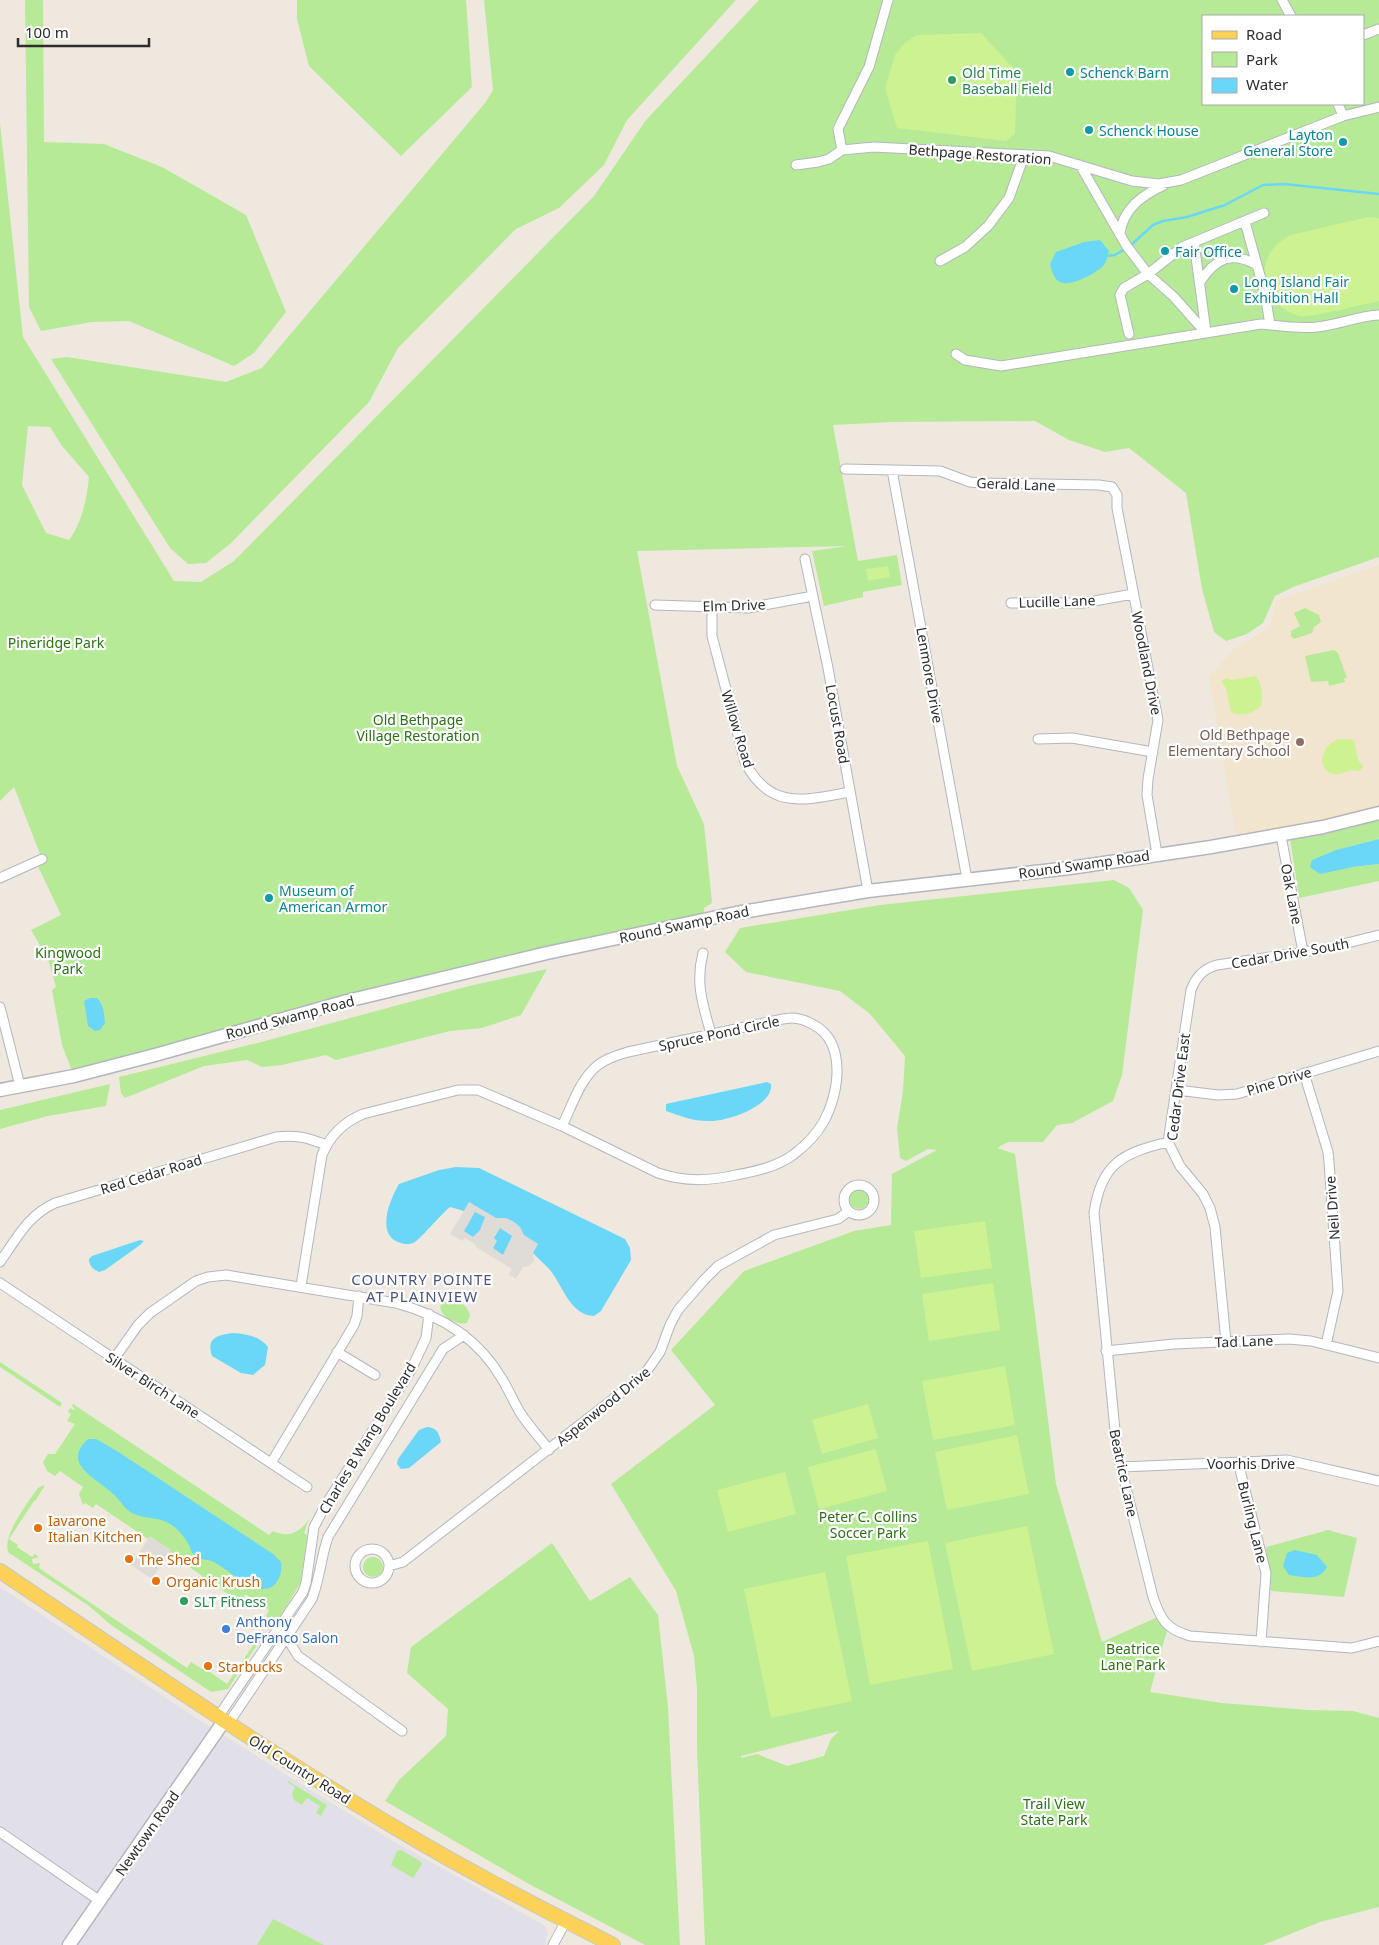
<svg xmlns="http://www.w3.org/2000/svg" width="1379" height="1945" font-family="'Noto Sans',sans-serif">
<rect width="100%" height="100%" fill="#efe8df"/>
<path fill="#e1dfe8" d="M 0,1587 L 196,1718 L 280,1771 L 391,1840 L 544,1925 L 548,1933 L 545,1945 L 0,1945 Z"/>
<path fill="#f2e5cd" d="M 1379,565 L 1379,806 L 1283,830 L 1236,837 L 1209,677 L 1234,649 L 1270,627 L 1276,601 Z"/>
<path fill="#b6ea97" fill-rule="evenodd" d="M 25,0 L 43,0 L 44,142 L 104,144 L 162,167 L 246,215 L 286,312 L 254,353 L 234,366 L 129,321 L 92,322 L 41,331 L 29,307 Z
M 297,0 L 466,0 L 472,87 L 401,156 L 309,66 L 297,19 Z
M 484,0 L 736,0 L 627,120 L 604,165 L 559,208 L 516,229 L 398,348 L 369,402 L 231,543 L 206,563 L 188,564 L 170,548 L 51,359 L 67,357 L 226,382 L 262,368 L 485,103 L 493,90 Z
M 759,0 L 1379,0 L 1379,557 L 1293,587 L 1275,596 L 1263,623 L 1247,634 L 1226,641 L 1214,632 L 1202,589 L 1186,493 L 1129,448 L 1105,452 L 1069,440 L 1035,421 L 893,422 L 833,425 L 858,561 L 897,555 L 902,585 L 863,592 L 863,597 L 824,606 L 812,551 L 847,546 L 637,551 L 677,766 L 704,824 L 712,903 L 704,908 L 705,918 L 137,1058 L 134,1053 L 74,1076 L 62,1045 L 52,990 L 56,987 L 48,959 L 31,930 L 61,915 L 36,862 L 42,859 L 14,787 L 0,801 L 0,123 L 23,337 L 174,581 L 201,582 L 234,561 L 594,196 L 646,120 ZM 1203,16 L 1363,16 L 1363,104 L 1203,104 ZM 28,426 L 50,427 L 62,446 L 89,477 C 87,498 82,523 69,540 L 46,533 L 22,485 Z
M 1305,608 L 1319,615 L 1321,622 L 1314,627 L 1312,633 L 1294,639 L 1291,636 L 1291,631 L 1300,626 L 1294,613 Z
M 1334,650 L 1338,653 L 1347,678 L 1344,678 L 1345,682 L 1329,686 L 1328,681 L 1311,682 L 1305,656 Z
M 1379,820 L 1379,839 L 1336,850 L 1353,867 L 1379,864 L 1379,881 L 1299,898 L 1290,839 Z
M 1114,880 L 1129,888 L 1143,910 L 1122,1075 L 1113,1101 L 1072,1123 L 1057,1125 L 1043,1142 L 1008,1142 L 997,1148 L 1015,1154 L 1056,1484 L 1102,1642 L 1160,1616 L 1168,1627 L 1150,1692 L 1222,1703 L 1308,1710 L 1353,1711 L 1379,1718 L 1379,1907 L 1320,1922 L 1263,1945 L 705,1945 L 697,1750 L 697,1688 L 694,1656 L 676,1591 L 611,1484 L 715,1405 L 671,1350 L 744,1271 L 854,1231 L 891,1225 L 892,1174 L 937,1150 L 928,1149 L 906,1161 L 900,1158 L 897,1128 L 903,1091 L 905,1056 L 870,1014 L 840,991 L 746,972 L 725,952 L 740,928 L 880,905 ZM 839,1731 L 831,1739 L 824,1756 L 787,1766 L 757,1754 L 741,1758 L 741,1756 Z
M 547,969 L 521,1015 L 482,1028 L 450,1031 L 336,1060 L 326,1055 L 282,1065 L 262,1067 L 247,1060 L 204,1066 L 125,1098 L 121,1093 L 119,1077 L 265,1041 L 469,986 Z
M 110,1084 L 106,1106 L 48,1116 L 0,1129 L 0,1110 Z
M849 1199a10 10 0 1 1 20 0a10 10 0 1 1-20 0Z
M 446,1299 C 456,1298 468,1305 470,1315 L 467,1323 C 455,1327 429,1310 446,1299 Z
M 0,1362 L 62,1403 L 60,1407 L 0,1367 Z
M 73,1404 L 269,1535 L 273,1531 C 288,1538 300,1533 309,1519 L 304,1533 L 307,1535 L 301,1582 L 280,1617 C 275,1619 270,1620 266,1616 L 269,1610 L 246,1594 L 241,1600 L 234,1598 L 169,1553 L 171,1550 L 150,1537 L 148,1539 L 96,1504 L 93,1508 L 85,1503 L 83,1505 L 79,1494 L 83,1487 L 60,1471 L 55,1476 L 47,1471 L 43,1462 L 48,1454 L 55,1454 L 75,1424 L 67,1421 L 71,1414 L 68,1412 L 70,1408 L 74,1410 L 75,1409 L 72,1406 Z
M 44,1485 L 44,1487 L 35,1501 L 34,1501 L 9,1539 L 18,1545 L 17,1547 L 32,1557 L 35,1554 L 39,1557 L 32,1559 L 33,1564 L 40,1563 L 39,1568 L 187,1668 L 191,1662 L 202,1669 L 203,1667 L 227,1684 L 260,1635 L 258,1633 L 261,1631 L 261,1639 L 228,1689 L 211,1692 L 111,1625 L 89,1606 L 9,1553 C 0,1538 29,1501 38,1488 Z
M 1328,1530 L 1357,1538 L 1344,1597 L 1271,1591 L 1266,1547 Z
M 552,1543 L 590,1601 L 630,1577 L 658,1615 L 668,1707 L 680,1945 L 645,1945 L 529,1884 L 385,1801 L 399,1780 L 446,1736 L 448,1709 L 407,1673 L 411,1647 Z
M363 1567a10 10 0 1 1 20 0a10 10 0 1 1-20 0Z
M 288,1781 L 327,1805 L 321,1816 L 316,1813 L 320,1806 L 307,1798 L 302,1805 L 294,1800 L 292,1794 L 295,1787 L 287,1782 Z
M 401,1850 L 420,1861 L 422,1864 L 413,1878 L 391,1865 L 397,1851 Z
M 273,1919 L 324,1945 L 257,1945 Z"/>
<path fill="#ccf292" d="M 981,33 L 1017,72 L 1015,134 L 1006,141 L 897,128 L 885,88 L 895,55 L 905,43 L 917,35 Z
M 1368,217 L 1379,218 L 1379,301 C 1365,304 1309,318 1300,316 C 1259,306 1251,256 1289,236 C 1293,234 1299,233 1304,232 C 1325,227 1346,222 1368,217 Z
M 888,566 L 890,577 L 868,581 L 866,569 Z
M 1256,676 C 1262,685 1264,697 1260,707 C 1250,714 1242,717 1231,712 L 1226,688 L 1222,683 L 1222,680 L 1227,678 L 1231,680 Z
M 1340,739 L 1354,740 L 1358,760 L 1363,766 L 1360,771 C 1358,771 1355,770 1353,770 C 1346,770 1340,776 1333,774 C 1314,768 1323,742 1340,739 Z
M 985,1221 L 992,1268 L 921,1278 L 914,1231 Z
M 993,1283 L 1000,1330 L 929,1341 L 922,1294 Z
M 1005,1366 L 1015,1425 L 933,1440 L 922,1381 Z
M 868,1404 L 878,1438 L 822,1454 L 812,1420 Z
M 1017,1435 L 1029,1494 L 947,1510 L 935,1452 Z
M 876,1449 L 887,1491 L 819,1509 L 808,1467 Z
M 785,1472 L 796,1514 L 728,1532 L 717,1490 Z
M 1027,1526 L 1054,1654 L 972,1671 L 945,1543 Z
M 928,1541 L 953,1669 L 870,1685 L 846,1556 Z
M 825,1572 L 852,1701 L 771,1718 L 744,1589 Z"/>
<path fill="#dfdbd6" d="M 469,1202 L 496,1218 L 506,1218 L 514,1222 L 520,1227 L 524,1235 L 538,1244 L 533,1253 L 534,1261 L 529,1266 L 523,1267 L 516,1279 L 509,1274 L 512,1269 L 476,1247 L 476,1245 L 465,1238 L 463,1241 L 450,1234 Z
M 150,1536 L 171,1550 L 152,1579 L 131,1565 Z"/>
<path fill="#6ad7f9" d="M 1100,240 L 1109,251 C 1107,256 1107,262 1103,266 C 1095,274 1065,291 1056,279 C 1053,276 1051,268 1050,264 L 1056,252 L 1084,242 Z
M 1379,839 L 1379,864 L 1353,867 L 1320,874 L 1310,867 L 1312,860 L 1336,850 Z
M 90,998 L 97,998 C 104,1005 104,1014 105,1023 L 100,1030 L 95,1031 L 88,1026 L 84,1001 Z
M 767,1082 L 771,1084 C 774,1106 726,1122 708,1121 C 693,1121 680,1116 666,1111 L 666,1104 Z
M 456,1167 L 479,1168 L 625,1239 L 630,1248 L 631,1260 L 601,1311 L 594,1316 C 570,1315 563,1286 550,1270 C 545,1264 538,1259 533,1253 L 538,1244 L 524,1235 L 520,1227 L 514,1222 L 506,1218 L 496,1218 L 469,1202 L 464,1211 L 450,1207 C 441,1214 420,1240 413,1243 C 409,1245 402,1244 398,1242 C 376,1233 390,1199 399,1184 L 439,1170 Z
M 475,1212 L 485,1217 L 480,1230 L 473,1237 L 464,1231 Z
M 500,1228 L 512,1236 L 503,1255 L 493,1248 L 497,1241 L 494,1238 Z
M 140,1240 L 144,1241 L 140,1245 L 105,1270 L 99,1272 C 93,1269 89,1266 89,1259 L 92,1256 Z
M 233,1333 C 247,1334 259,1336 268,1347 L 265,1365 L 253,1375 L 241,1373 L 212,1356 C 206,1338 217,1335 233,1333 Z
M 427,1427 C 437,1428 439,1433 441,1442 L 409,1468 L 401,1469 L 397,1464 L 398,1459 L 419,1430 Z
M 88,1439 L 96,1439 L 117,1451 L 273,1554 L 281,1562 C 282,1571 281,1576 276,1583 C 261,1602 229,1570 214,1562 C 207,1559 198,1560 193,1554 C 192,1553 190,1548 190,1547 C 186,1539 180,1531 173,1526 C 159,1516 151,1520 137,1515 C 125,1512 121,1500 112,1493 C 95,1477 61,1464 88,1439 Z
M 1295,1550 L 1317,1555 L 1327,1567 C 1319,1582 1304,1577 1289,1575 L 1283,1566 L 1287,1553 Z"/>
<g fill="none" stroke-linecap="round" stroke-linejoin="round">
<path stroke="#6ad7f9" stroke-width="2.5" d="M 1130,246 L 1153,225 L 1163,221 L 1187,217 L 1225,205 L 1263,185 L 1284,184 L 1379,194
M 1107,256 L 1115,255 L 1125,249"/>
<defs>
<path id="street" d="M 1282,0 L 1291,16
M 1363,35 L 1379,29
M 1338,104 L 1343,116
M 842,150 L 838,129 L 869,67 L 888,0
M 796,165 L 818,162 L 829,159 L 842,150 L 874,147 L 1049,156 L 1132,181 L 1159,184 L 1181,180 L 1343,116 L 1379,107
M 1080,165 L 1126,245 L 1148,274 L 1174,297 L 1206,333
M 1245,222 L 1257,265
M 1120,234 C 1123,208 1143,195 1164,185
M 1194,242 L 1206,332
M 940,261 L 965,247 L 988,226 L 1009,198 L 1024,156
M 1200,282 C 1215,259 1231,250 1257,265 L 1265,293 L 1270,325
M 1129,334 L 1120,295 L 1124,288 L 1148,274 L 1182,247 L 1264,213
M 956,354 L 965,360 L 1001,366 L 1261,324 C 1279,326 1299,329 1317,327 C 1338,325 1358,316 1379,315
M 845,469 L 940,471 L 970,482 L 980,483 L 1099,485 L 1112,487 L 1117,495 L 1117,508 L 1158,720 L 1148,779 L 1147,795 L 1157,854
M 892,470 L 967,879
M 805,559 L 828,668 L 868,891
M 1011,603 L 1083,603 L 1133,594
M 655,605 L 748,608 L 813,596
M 712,607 L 712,636 L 745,762 C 770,811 805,800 850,792
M 1038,739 L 1072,738 L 1153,752
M 1281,836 L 1303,952
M 0,878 L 42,859
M 703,953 C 695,983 703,1005 711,1034
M 0,1007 L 20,1086
M 1304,1073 L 1328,1152 L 1329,1162 L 1338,1291 L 1326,1345
M 1177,1090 L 1218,1095 L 1237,1094 L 1379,1051
M 1168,1142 C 1123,1153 1101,1163 1094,1213 L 1117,1451 L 1153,1597 C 1161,1620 1166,1629 1190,1636 L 1352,1648 L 1379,1641
M844 1200a15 15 0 1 1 30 0a15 15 0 1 1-30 0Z
M 0,1262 C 17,1238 27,1216 55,1203 L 276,1137 C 296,1135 307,1137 326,1145
M 0,1283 L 307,1487
M 301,1286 L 322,1155 C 330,1135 344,1122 363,1114 L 458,1090 L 478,1090 L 562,1126 L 658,1173 C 685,1182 709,1181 736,1175 C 757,1171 776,1167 793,1155 C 805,1146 817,1134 824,1121 C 839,1094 847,1043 814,1025 C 807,1021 800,1018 792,1018 C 786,1018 779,1020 773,1021 L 628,1052 C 618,1055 607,1058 598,1065 C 580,1079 572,1106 562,1126
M 1226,1342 L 1215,1227 L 1210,1208 L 1203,1194 L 1180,1166 L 1168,1142 L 1191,990 C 1196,977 1203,969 1217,965 L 1323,949 L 1379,935
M 1106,1351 L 1174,1344 L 1289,1339 L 1311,1341 L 1379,1358
M 337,1352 L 375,1375
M 114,1359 L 138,1325 L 150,1313 L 196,1281 L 208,1277 L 226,1275 L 396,1303 C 440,1315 479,1339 502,1379 C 509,1390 514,1403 521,1414 C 529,1426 540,1438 549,1450
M 1238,1462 L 1266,1573 L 1261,1642
M 271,1463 L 354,1325 L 357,1316 L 359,1296
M 1121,1467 L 1287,1460 L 1379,1481
M355 1566a17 17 0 1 1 34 0a17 17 0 1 1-34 0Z
M 389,1566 L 403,1562 L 644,1375 L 660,1352 L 670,1325 L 678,1310 L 704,1280 L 718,1266 L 774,1235 L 838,1219 L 849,1211
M 283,1635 L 287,1638 L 298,1656 L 402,1731
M 218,1717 L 303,1592 L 306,1583 L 314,1527 L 325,1506 L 411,1370 L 426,1338 L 429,1314
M 228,1724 L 312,1599 C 320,1578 321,1557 328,1537 L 443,1349 L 464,1335
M 0,1832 L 100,1901
M 553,1945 L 566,1921"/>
<path id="secondary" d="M 0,1090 L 74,1076 L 155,1055 L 347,1001 L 547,953 L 736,913 L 868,891 L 1070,868 L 1211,847 L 1323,827 L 1379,813
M 69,1945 L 224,1721"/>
<path id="primary" d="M 0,1571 C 134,1661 267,1752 406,1834 C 473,1874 543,1909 613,1945"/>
</defs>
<use href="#street" stroke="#b3b6c1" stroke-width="11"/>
<use href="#secondary" stroke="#b3b6c1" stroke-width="15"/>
<use href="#primary" stroke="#c8c8c8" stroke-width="16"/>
<use href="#street" stroke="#fff" stroke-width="9"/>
<use href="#secondary" stroke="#fff" stroke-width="12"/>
<use href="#primary" stroke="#fcd157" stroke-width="14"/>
</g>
<g fill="#0f9aa8" stroke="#fff" stroke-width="2">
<circle cx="1070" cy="72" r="5"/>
<circle cx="1089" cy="130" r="5"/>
<circle cx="1343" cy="142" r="5"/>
<circle cx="1165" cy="251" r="5"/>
<circle cx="1234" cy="289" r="5"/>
<circle cx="269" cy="898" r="5"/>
</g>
<g fill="#2e9e5b" stroke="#fff" stroke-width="2">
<circle cx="952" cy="80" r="5"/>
<circle cx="184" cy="1601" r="5"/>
</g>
<circle fill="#8d6e63" stroke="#fff" stroke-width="2" cx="1300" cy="742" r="5"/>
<g fill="#e8710a" stroke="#fff" stroke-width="2">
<circle cx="38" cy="1528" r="5"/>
<circle cx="129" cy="1559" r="5"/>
<circle cx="156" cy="1581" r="5"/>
<circle cx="208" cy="1666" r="5"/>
</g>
<circle fill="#3f7fe0" stroke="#fff" stroke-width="2" cx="226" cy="1629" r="5"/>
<g text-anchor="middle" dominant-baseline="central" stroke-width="4.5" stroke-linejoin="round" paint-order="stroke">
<g font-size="14" fill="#27864d" stroke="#fff" text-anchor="start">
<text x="962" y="72">Old Time<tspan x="962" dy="16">Baseball Field</tspan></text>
<text x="194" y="1601">SLT Fitness</text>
</g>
<g font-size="14" fill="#0d838f" stroke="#fff" text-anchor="start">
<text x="1080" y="72">Schenck Barn</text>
<text x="1099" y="130">Schenck House</text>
<text x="1333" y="134" text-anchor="end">Layton<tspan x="1333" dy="16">General Store</tspan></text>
<text x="1175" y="251">Fair Office</text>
<text x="1244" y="281">Long Island Fair<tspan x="1244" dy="16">Exhibition Hall</tspan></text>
<text x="279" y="890">Museum of<tspan x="279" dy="16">American Armor</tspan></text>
</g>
<g font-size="14" fill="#2d2d2d" stroke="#fff">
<text transform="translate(980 154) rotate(4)">Bethpage Restoration</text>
<text transform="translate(1016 484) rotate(2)">Gerald Lane</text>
<text transform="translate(1057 601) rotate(-2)">Lucille Lane</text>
<text transform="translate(734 605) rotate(-2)">Elm Drive</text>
<text transform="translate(1147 663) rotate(79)">Woodland Drive</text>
<text transform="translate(930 675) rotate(80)">Lenmore Drive</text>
<text transform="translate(838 724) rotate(80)">Locust Road</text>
<text transform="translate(738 729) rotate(73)">Willow Road</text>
<text transform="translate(1084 864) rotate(-8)">Round Swamp Road</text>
<text transform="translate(1292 894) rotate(79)">Oak Lane</text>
<text transform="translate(684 924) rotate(-12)">Round Swamp Road</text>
<text transform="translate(1290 953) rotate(-10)">Cedar Drive South</text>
<text transform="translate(290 1017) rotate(-15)">Round Swamp Road</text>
<text transform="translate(719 1033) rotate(-12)">Spruce Pond Circle</text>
<text transform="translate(1279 1081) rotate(-17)">Pine Drive</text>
<text transform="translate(1178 1087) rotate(-83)">Cedar Drive East</text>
<text transform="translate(151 1174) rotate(-17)">Red Cedar Road</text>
<text transform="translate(1332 1208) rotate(-94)">Neil Drive</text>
<text transform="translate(1244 1341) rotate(-2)">Tad Lane</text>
<text transform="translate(153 1385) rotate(33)">Silver Birch Lane</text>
<text transform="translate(603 1406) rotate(-39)">Aspenwood Drive</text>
<text transform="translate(367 1438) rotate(-59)">Charles B Wang Boulevard</text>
<text x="1251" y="1463">Voorhis Drive</text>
<text transform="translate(1124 1473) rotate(78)">Beatrice Lane</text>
<text transform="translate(1253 1522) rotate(76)">Burling Lane</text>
<text transform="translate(300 1769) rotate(32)">Old Country Road</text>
<text transform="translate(147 1833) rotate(-55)">Newtown Road</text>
</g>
<g font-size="14" fill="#2b7215" stroke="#fff">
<text x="56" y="642">Pineridge Park</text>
<text x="418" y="719">Old Bethpage<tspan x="418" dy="16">Village Restoration</tspan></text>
<text x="68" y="952">Kingwood<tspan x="68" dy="16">Park</tspan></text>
<text x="868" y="1516">Peter C. Collins<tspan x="868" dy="16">Soccer Park</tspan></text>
<text x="1133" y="1648">Beatrice<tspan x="1133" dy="16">Lane Park</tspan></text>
<text x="1054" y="1803">Trail View<tspan x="1054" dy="16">State Park</tspan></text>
</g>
<g font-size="14" fill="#785e54" stroke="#fff" text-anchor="end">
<text x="1290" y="734">Old Bethpage<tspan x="1290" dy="16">Elementary School</tspan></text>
</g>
<g font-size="14" fill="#c56008" stroke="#fff" text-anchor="start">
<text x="48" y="1520">Iavarone<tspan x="48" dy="16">Italian Kitchen</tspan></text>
<text x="139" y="1559">The Shed</text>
<text x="166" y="1581">Organic Krush</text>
<text x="218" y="1666">Starbucks</text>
</g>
<g font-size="14" fill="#366cbe" stroke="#fff" text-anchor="start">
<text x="236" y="1621">Anthony<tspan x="236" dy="16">DeFranco Salon</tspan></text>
</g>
<g font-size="15" letter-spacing="1" fill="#495582" stroke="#fff">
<text x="422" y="1279">COUNTRY POINTE<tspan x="422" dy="17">AT PLAINVIEW</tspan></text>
</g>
</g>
<rect x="1202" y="15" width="162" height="90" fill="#ffffff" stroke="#ababab"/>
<rect x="1212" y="31" width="25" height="8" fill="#fcd157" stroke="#ababab"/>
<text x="1246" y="40" font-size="15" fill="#2d2d2d">Road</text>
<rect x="1212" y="52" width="25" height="15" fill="#b6ea97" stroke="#ababab"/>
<text x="1246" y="65" font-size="15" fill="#2d2d2d">Park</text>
<rect x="1212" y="78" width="25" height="15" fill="#6ad7f9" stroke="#ababab"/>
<text x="1246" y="90" font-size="15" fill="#2d2d2d">Water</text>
<path d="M18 38v8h131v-8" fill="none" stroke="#2d2d2d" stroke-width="2.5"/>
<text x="25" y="38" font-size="15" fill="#2d2d2d" stroke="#ffffff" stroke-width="4" paint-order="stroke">100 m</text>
</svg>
